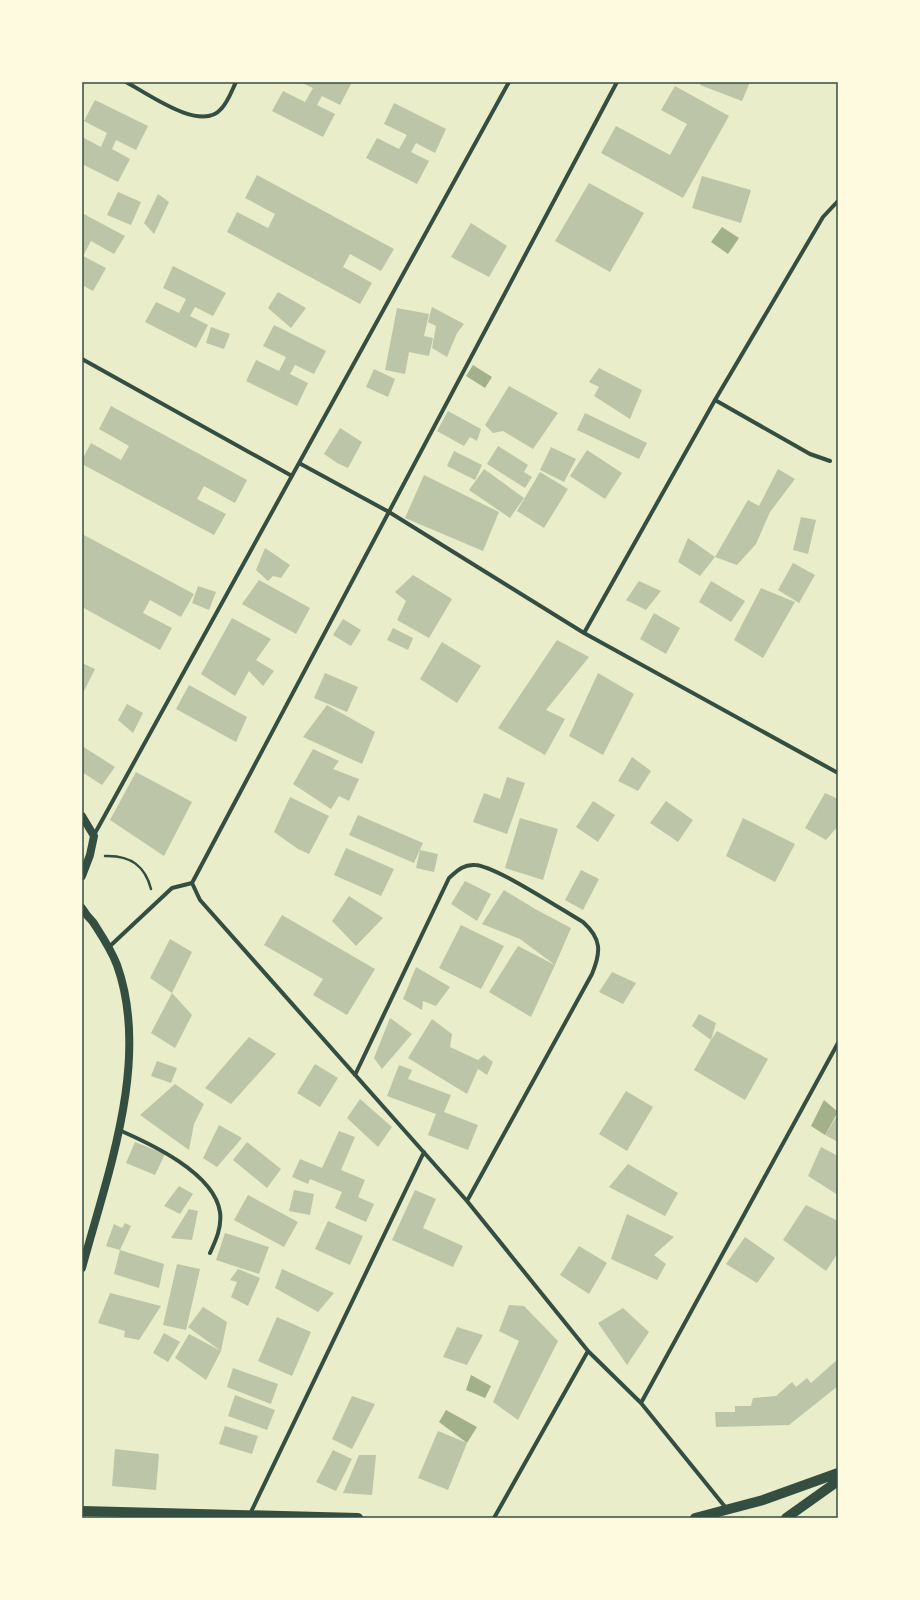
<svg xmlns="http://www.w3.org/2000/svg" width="920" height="1600" font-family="'PT Sans Narrow',sans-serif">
<rect width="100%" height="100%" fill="#e9edc9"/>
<path fill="#a3b18a" d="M 722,227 L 739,238 L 728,254 L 711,242 Z
M 473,365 L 492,377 L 485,388 L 466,376 Z
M 824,1100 L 838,1112 L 825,1135 L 811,1126 Z
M 471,1375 L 491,1386 L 485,1398 L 466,1390 Z
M 446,1410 L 477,1427 L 467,1443 L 439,1422 Z"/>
<path fill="#bcc5a7" d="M 300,82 L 352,82 L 340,105 L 322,96 L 317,105 L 335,114 L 323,137 L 272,111 L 283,91 L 305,102 L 313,88 Z
M 701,82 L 750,82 L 742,101 L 700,85 Z
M 675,86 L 729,116 L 683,198 L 601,153 L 616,126 L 670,155 L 687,124 L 661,110 Z
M 95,100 L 148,126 L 136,150 L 116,140 L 112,149 L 130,159 L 118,182 L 82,164 L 82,137 L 101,147 L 107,133 L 84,121 Z
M 394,103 L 446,129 L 435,153 L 416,143 L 411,152 L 429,161 L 417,184 L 366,158 L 377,138 L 399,149 L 407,135 L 384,124 Z
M 257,175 L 394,249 L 381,271 L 350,254 L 343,267 L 372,283 L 360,304 L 227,232 L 237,212 L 268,228 L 275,214 L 245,198 Z
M 702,176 L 751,190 L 741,223 L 692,208 Z
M 589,183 L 644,213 L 610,272 L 555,241 Z
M 118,192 L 141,202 L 131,225 L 107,215 Z
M 158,194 L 169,202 L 154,234 L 144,223 Z
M 82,213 L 125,236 L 114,254 L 91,241 L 83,256 L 106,268 L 93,291 L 82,285 Z
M 471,223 L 507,246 L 489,277 L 451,257 Z
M 173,266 L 226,293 L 213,316 L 195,307 L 190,316 L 208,325 L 196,348 L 145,322 L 156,302 L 179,313 L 186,299 L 163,288 Z
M 278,292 L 306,308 L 291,328 L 268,308 Z
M 432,307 L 464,324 L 457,333 L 447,357 L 432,348 L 436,326 L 428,322 Z
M 397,308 L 429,314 L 424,336 L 433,338 L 429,356 L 409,352 L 405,374 L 385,370 Z
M 274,325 L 326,351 L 314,374 L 295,365 L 290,374 L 308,383 L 297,406 L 246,381 L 256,360 L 279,371 L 286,357 L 263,346 Z
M 211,327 L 230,334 L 224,349 L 206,343 Z
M 599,368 L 642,390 L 630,419 L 594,396 L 599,387 L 589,382 Z
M 374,369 L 395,379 L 388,397 L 366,387 Z
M 509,386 L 558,413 L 533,449 L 503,431 L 493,433 L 485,425 Z
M 111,406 L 247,480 L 235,503 L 204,486 L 197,499 L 226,514 L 214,535 L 82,464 L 82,460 L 91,443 L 121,460 L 129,446 L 99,429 Z
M 448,411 L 481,429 L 477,441 L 470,437 L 464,446 L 437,431 Z
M 585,413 L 647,443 L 639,459 L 577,430 Z
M 340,428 L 362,442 L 348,468 L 337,463 L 324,454 Z
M 498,446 L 528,465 L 524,472 L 532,477 L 525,488 L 487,464 Z
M 551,447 L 576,459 L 564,482 L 540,470 Z
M 587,450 L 622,473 L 605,499 L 570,476 Z
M 454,451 L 482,465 L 475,480 L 447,466 Z
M 484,469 L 524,498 L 510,518 L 469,490 Z
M 778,469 L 795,479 L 770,512 L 756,544 L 737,565 L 715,557 L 748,500 L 759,506 Z
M 540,472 L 568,489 L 544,528 L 517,511 Z
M 424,475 L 499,512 L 483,551 L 405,518 Z
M 801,517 L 816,520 L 808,554 L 793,550 Z
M 82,534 L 194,594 L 181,617 L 150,600 L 143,613 L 172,628 L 160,650 L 82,607 Z
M 688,538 L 715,557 L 700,576 L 678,562 Z
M 265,548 L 290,565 L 281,578 L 273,576 L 268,581 L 256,570 Z
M 793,563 L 815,575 L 799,603 L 778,590 Z
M 413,575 L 452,599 L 429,638 L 397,620 L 406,601 L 395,592 Z
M 259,580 L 310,608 L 296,634 L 242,604 Z
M 639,581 L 661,591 L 646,610 L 626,600 Z
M 711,581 L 745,601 L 731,622 L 699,602 Z
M 198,586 L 216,592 L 209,610 L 192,603 Z
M 761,588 L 795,602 L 763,658 L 734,640 Z
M 654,613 L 680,628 L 666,654 L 640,639 Z
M 232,618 L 271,639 L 256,660 L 274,671 L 263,686 L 249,671 L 235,696 L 201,674 Z
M 343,619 L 361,630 L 351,646 L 333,635 Z
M 393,628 L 413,638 L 408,650 L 387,640 Z
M 557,640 L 589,657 L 546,710 L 565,719 L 545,755 L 498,728 Z
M 442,642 L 481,666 L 457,703 L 420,679 Z
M 82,663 L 95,669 L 82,695 Z
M 325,673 L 358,687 L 347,712 L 314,698 Z
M 598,673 L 634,694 L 603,755 L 569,736 Z
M 189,685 L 247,717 L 236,742 L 176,709 Z
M 127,704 L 143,713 L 133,733 L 118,720 Z
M 327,705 L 375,732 L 362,764 L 303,737 Z
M 82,746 L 115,767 L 102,785 L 82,772 Z
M 313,749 L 339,761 L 333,769 L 359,779 L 349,801 L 339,796 L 331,809 L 293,784 Z
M 632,757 L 651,771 L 638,791 L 618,781 Z
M 136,772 L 192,802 L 164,856 L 110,820 Z
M 507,777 L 525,783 L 507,834 L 473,822 L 484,793 L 500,799 Z
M 825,793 L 838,799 L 838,826 L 826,840 L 805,828 Z
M 290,797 L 329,816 L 309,854 L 298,849 L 274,832 Z
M 593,801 L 615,815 L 598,842 L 576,827 Z
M 666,801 L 693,820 L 678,842 L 650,823 Z
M 358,815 L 423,843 L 414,863 L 349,835 Z
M 520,818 L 558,829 L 543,880 L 505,868 Z
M 743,818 L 795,844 L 775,882 L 726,856 Z
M 346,848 L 394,869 L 381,896 L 334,875 Z
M 420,850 L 438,854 L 434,872 L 416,868 Z
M 581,870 L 599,879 L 583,910 L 565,900 Z
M 465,881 L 491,894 L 477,921 L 451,904 Z
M 504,890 L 537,910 L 571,928 L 555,965 L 531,1017 L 489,992 L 518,946 L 555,965 L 520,939 L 482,924 Z
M 349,896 L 383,918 L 356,946 L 332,921 Z
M 282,915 L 375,969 L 347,1015 L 313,995 L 323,979 L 264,945 Z
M 461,925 L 504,946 L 481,989 L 439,968 Z
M 170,939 L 192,952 L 172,993 L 192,1015 L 175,1048 L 151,1033 L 172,993 L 150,978 Z
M 416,967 L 450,987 L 436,1006 L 423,1001 L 422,1010 L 403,999 Z
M 612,972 L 636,983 L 623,1004 L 599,992 Z
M 699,1014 L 716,1023 L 711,1040 L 717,1031 L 768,1059 L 745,1100 L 694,1070 L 711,1040 L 692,1026 Z
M 390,1018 L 412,1034 L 382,1069 L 374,1058 Z
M 432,1019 L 452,1034 L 450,1047 L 478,1060 L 484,1055 L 493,1062 L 487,1075 L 478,1069 L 467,1094 L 408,1058 Z
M 249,1037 L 276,1054 L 231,1104 L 205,1088 Z
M 157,1061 L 177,1068 L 171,1083 L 151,1076 Z
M 315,1064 L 338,1078 L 320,1107 L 297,1093 Z
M 399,1065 L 412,1070 L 408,1079 L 451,1095 L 444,1112 L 478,1125 L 468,1150 L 428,1135 L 436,1114 L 387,1096 Z
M 175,1084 L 204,1104 L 194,1124 L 189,1150 L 140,1115 Z
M 626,1091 L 653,1107 L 627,1151 L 599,1134 Z
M 360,1099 L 392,1127 L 378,1147 L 347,1118 Z
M 838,1114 L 838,1142 L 825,1135 Z
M 219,1125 L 242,1138 L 217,1167 L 203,1158 Z
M 339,1131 L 355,1137 L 341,1170 L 365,1180 L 358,1197 L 374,1204 L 366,1222 L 335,1208 L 342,1192 L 310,1179 L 308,1184 L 292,1177 L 300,1159 L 322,1168 Z
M 135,1142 L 165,1154 L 155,1175 L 126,1163 Z
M 247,1142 L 281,1169 L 267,1188 L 233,1160 Z
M 821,1147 L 838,1156 L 838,1195 L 808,1176 Z
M 628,1164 L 678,1193 L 665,1216 L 609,1187 Z
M 179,1186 L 193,1194 L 180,1214 L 164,1206 Z
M 294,1190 L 314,1194 L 310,1215 L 289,1211 Z
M 415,1190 L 436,1199 L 423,1228 L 463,1246 L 453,1267 L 392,1240 Z
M 248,1195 L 298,1222 L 284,1247 L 234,1220 Z
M 806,1205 L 838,1221 L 838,1253 L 826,1271 L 783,1240 Z
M 189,1209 L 198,1211 L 192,1240 L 171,1238 Z
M 627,1214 L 674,1237 L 654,1255 L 666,1264 L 657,1280 L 611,1259 Z
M 328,1221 L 363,1236 L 350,1265 L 315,1249 Z
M 125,1223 L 131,1226 L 120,1250 L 106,1246 L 114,1224 L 122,1228 Z
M 225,1233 L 269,1247 L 259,1274 L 216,1260 Z
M 745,1237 L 775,1258 L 757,1283 L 726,1264 Z
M 579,1246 L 607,1263 L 589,1294 L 560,1275 Z
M 120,1250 L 164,1264 L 159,1288 L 114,1274 Z
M 177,1264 L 200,1269 L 186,1330 L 163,1325 Z
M 238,1269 L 260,1278 L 248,1306 L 231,1297 L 237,1282 L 230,1280 Z
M 282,1269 L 334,1293 L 318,1312 L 275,1288 Z
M 110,1293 L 161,1306 L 139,1340 L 124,1337 L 125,1331 L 98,1323 Z
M 509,1305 L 524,1306 L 558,1341 L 518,1420 L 493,1402 L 519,1341 L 499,1331 Z
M 203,1307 L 227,1322 L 221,1351 L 206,1380 L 175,1358 L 189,1334 L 221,1351 L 188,1327 Z
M 623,1308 L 649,1332 L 627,1365 L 598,1323 Z
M 277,1317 L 311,1332 L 292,1376 L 258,1361 Z
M 457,1327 L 483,1335 L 467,1365 L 443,1357 Z
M 164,1333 L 180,1342 L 168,1362 L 153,1353 Z
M 838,1359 L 838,1386 L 789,1425 L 716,1427 L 715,1412 L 735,1412 L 735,1406 L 751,1406 L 753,1398 L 776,1396 L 792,1382 L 796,1387 L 807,1378 L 811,1383 Z
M 233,1368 L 278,1384 L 271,1404 L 227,1387 Z
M 235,1395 L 275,1410 L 267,1430 L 228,1416 Z
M 352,1396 L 375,1404 L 352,1449 L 332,1439 Z
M 225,1426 L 258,1436 L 252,1454 L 219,1444 Z
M 438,1431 L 467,1443 L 448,1490 L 418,1478 Z
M 115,1449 L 159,1454 L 156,1490 L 112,1486 Z
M 333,1450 L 352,1459 L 336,1491 L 316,1482 Z
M 359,1455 L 376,1455 L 372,1495 L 343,1493 Z"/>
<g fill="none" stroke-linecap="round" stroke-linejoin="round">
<path stroke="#344e41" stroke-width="2.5" d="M 105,856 C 130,855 145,865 151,889"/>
<path stroke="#344e41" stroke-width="4" d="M 126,82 C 147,93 201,133 221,109 C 228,102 232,90 236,82
M 82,359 L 292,476
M 715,400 L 810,454 L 830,461
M 299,463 L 389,512 L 584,633 L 838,773
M 584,633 L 715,400 L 823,217 L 838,201
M 94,835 L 509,82
M 192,883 L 617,82
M 109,947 L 172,888 L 192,883 L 200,900 L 467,1201 L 588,1351 L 641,1403 L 726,1508
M 355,1075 L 449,878 C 457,871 463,864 475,865 C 496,866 562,910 583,922 C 602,939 601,952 592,974 L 467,1201
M 119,1130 C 151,1144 214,1173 220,1212 C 222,1227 216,1240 210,1253
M 641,1403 L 838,1043
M 250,1514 L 424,1152
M 494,1518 L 588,1351"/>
<path stroke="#344e41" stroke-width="8" d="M 82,816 L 94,836 L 90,855 L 82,876
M 82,908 C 85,913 89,918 93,922 C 102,936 111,949 117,965 C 151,1060 107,1175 82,1268"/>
<path stroke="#344e41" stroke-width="10" d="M 82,1511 L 358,1518
M 695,1518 L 763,1500 L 838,1473
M 786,1518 L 838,1481"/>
</g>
<rect width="920" height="1600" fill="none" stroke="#fefae0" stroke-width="166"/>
<rect x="83" y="83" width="754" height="1434" fill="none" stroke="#344e41" stroke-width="1.5"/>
</svg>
